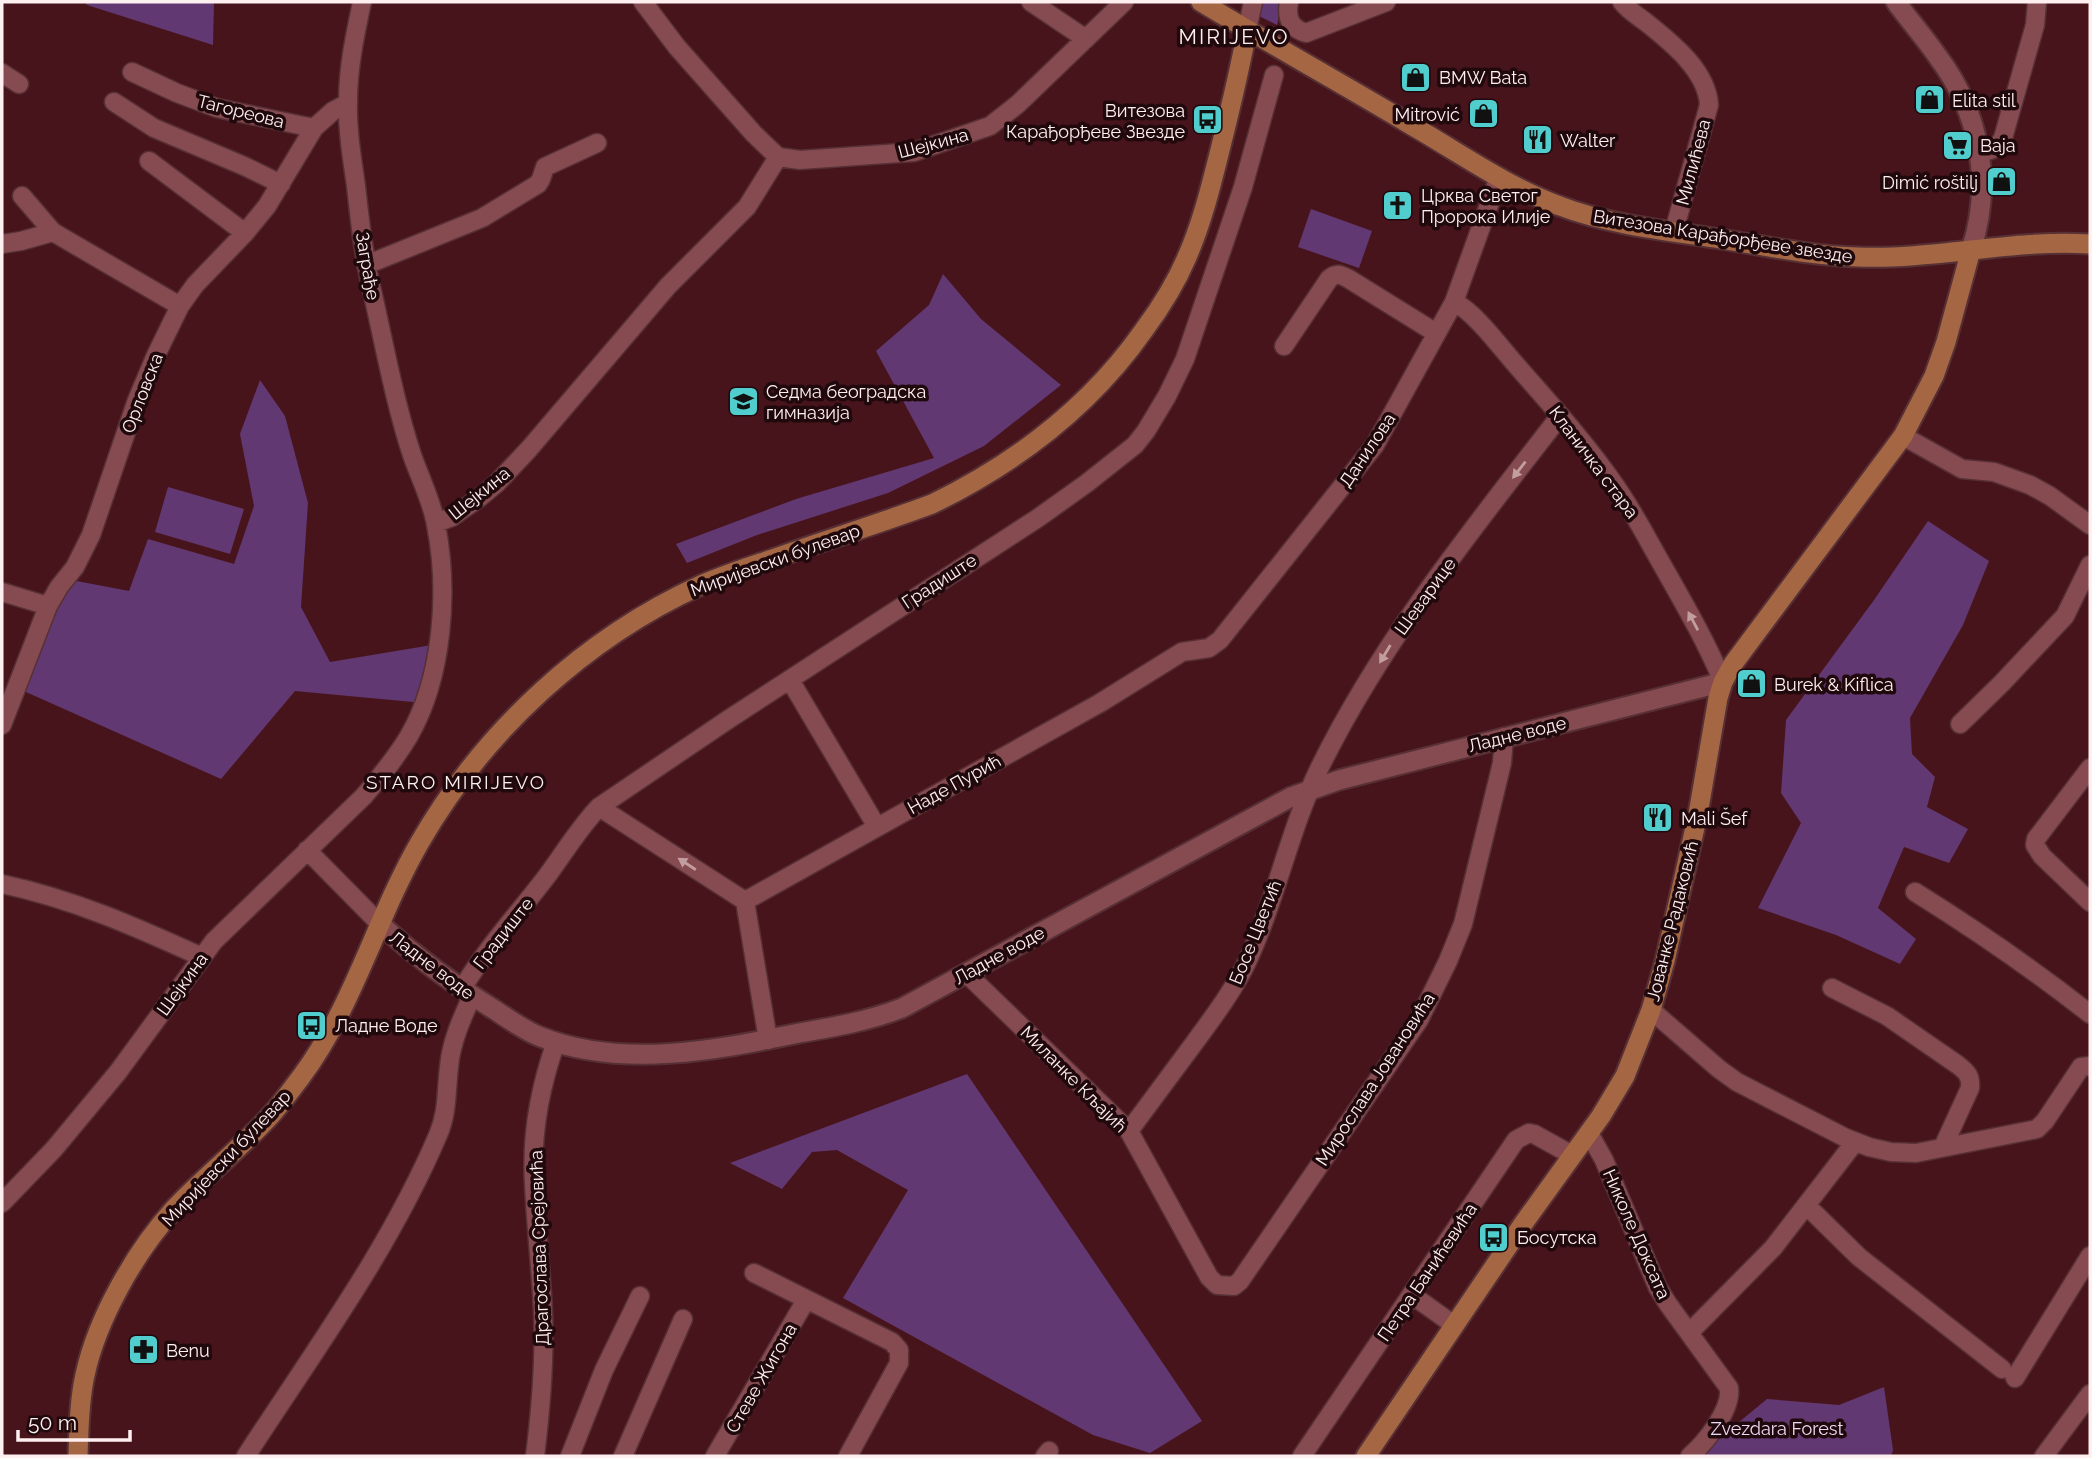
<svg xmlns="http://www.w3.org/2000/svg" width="2092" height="1458" font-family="Raleway,sans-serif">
<rect width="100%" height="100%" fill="#48141c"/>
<path fill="#613872" d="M 85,2 L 214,2 L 213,45 L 87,5 Z
M 1262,2 L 1282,2 L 1277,25 L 1259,16 Z
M 1311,209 L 1372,231 L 1359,268 L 1298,247 Z
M 943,274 L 981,319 L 1061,385 L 984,446 L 888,493 L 757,535 L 687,563 L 676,544 L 796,499 L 934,458 L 876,351 L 929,305 Z
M 260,380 L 285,416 L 308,503 L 301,607 L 330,662 L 438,644 L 424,703 L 295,691 L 221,779 L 17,688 L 66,579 L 129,591 L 148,539 L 234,564 L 254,506 L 240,434 Z
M 168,487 L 244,509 L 230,554 L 155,532 Z
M 1928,521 L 1989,561 L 1963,625 L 1910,718 L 1912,754 L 1935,777 L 1927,807 L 1968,829 L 1949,863 L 1904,847 L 1878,908 L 1916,939 L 1900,964 L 1836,935 L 1758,908 L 1801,823 L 1781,793 L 1786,720 L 1874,600 Z
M 967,1074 L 1202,1421 L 1150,1453 L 1093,1435 L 843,1298 L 908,1190 L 837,1150 L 812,1152 L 782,1189 L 730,1163 Z
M 1884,1387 L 1893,1450 L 1891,1456 L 1698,1456 L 1767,1399 L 1839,1405 Z"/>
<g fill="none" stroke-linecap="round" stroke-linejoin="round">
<defs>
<path id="minor" d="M 643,2 L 677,47 L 754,134 L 778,157 L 800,160 L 914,152 L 990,126 L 1018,104 L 1124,2
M 1031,2 L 1086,39
M 1289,2 C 1286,18 1290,28 1306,33 L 1386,2
M 1622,2 C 1629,11 1638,16 1647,23 C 1672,43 1707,71 1709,105 L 1674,231
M 1247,30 L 1253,2
M 132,72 L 177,93 L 217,108 L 314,128
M 2,73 L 19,84
M 114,102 L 154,128 L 244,166 L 281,184
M 1980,153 C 1992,150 1997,149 2003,138 L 2035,25 L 2037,2
M 149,161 L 245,233
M 22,196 L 53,232 L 180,306
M 2,244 L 21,241 L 53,232
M 366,265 L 482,218 L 538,184 L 541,179 L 545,167 L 597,143
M 1454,302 C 1475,312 1501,348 1517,366 C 1550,404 1584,441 1612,481 C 1627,502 1639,523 1651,545 C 1676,590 1703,634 1723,682
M 1284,346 L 1329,279 C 1337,272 1341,275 1349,279 L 1436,333
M 1903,436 L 1962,469 L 1994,472 L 2030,485 L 2050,496 L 2090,525
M 436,523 L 452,517 L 479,498 L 497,483 L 529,449 L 668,286 L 747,207 L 778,157
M 2,592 L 48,606
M 790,680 L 877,827
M 1960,724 L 2002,683 L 2065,616 L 2090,565
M 2,725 L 48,606 L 59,587 L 75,567 L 91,535 L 137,400 L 156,355 L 180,306 L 195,285 L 245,233 L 267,206 L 314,128 L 333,111 L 348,103
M 2090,768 L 2036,839 L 2035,845 L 2042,856 L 2090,902
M 599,807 L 745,901 L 768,1040
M 307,850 L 380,924
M 2,884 C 73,899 136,927 202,957
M 1915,892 C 1976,930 2034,970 2090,1014
M 745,901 L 1100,703 L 1182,652 L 1209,648 L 1220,640 L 1375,445 L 1454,302 L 1499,177
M 966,973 L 1129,1131 L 1209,1277 L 1217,1285 L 1234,1286 L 1240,1281 L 1419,1020 L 1448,961 L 1463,924 L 1502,763 L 1504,737
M 1832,988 L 1887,1016 L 1958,1065 C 1967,1072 1971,1076 1970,1088 L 1943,1147
M 462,989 C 487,947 518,914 547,876 C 564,853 579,828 599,807 L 729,719 L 1038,518 L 1087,483 L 1135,445 L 1146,431 L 1167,396 L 1185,359 L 1243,187 L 1274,75
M 1651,1010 L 1719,1069 L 1737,1082 L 1846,1138 L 1869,1147 L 1891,1152 L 1916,1153 L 2037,1129 L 2045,1121 L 2081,1067 L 2090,1066
M 1129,1131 C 1151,1101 1173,1072 1195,1042 C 1214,1016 1233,991 1247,962 C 1276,900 1289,831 1319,769 C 1381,642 1474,527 1560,416
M 1589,1133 L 1604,1160 L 1658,1288 L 1668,1304 L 1729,1388 C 1732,1410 1705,1443 1690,1456
M 2,1203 L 54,1149 L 118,1072 L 214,941 L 364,796 C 380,777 396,758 409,736 C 443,677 449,591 436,525 C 432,501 420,478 412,455 C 395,403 385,348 373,295 C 364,259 360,222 356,186 C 352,158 347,129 348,101 C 348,68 355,35 362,2
M 1807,1206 L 1859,1257 L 2002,1369
M 754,1273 L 892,1342 L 899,1350 L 899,1363 L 848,1456
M 1412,1295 L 1454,1325
M 1689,1333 L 1773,1248 L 1855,1142
M 2015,1378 L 2090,1256
M 246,1456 C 314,1351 389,1250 438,1135 C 448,1112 446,1091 449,1067 C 451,1042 462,1018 472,996
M 535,1456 C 541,1408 545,1360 543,1312 C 541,1269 536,1227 534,1184 C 531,1136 540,1087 556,1042
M 570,1456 L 604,1370 L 640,1296
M 623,1456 L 683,1319
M 715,1456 L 806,1300
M 1045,1456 L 1049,1451
M 1302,1456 L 1516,1140 L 1529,1133 L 1534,1134 L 1572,1155
M 2044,1456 L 2090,1394"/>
<path id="tertiary" d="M 1896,2 C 1909,20 1925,38 1938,57 C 1980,113 1993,183 1971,250
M 380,924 C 416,957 454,985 495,1010 C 510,1020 525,1031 541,1037 C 622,1069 717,1050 799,1033 C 834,1027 869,1021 902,1008 L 1291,797 L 1339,780 L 1723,682"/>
<path id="secondary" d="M 1201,2 C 1270,44 1341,83 1411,125 C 1460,153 1507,187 1560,206 C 1609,225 1669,231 1721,239 C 1766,246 1812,256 1858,257 C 1935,260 2013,239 2090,244
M 78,1456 C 79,1430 79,1401 85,1375 C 97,1319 135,1252 174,1209 C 205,1176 241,1148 271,1115 C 282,1103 291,1090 301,1077 C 354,1006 376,918 420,842 C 484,731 585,638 701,585 C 726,574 752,566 778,557 C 829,539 881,523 932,504 C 1016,463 1090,407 1144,330 C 1161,307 1176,283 1187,257 C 1202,223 1211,186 1220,150 C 1230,110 1240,70 1247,30
M 1366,1456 L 1523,1224 L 1601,1116 L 1625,1076 L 1651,1010 L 1665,961 L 1698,814 L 1718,698 L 1723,682 L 1733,664 L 1903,436 L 1934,376 L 1946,342 L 1971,250"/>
</defs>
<use href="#minor" stroke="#563035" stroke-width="21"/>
<use href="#tertiary" stroke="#563035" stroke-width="23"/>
<use href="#secondary" stroke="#563035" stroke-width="23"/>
<use href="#minor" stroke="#864b50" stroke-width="18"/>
<use href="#tertiary" stroke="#864b50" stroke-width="19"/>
<use href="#secondary" stroke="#a56643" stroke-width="19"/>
</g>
<defs><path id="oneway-solid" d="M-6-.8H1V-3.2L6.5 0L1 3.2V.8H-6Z" transform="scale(1.75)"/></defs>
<g fill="#c29ea0">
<use href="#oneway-solid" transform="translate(1519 470) rotate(128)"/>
<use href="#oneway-solid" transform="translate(1693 621) rotate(-118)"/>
<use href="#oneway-solid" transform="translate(1385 654) rotate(121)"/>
<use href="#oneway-solid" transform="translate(687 864) rotate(-147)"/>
</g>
<defs>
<symbol id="shop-square" viewBox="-11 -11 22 22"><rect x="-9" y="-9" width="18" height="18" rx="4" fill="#52cdcd" stroke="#20090c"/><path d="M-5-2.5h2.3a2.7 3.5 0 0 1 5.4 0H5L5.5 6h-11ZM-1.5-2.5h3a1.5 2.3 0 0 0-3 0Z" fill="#111"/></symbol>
<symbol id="bus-square" viewBox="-11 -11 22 22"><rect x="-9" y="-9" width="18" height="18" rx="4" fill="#52cdcd" stroke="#20090c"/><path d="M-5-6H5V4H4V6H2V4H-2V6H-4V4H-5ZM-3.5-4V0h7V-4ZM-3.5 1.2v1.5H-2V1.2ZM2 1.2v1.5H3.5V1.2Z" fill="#111"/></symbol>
<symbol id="restaurant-square" viewBox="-11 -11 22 22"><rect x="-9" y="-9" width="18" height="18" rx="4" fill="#52cdcd" stroke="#20090c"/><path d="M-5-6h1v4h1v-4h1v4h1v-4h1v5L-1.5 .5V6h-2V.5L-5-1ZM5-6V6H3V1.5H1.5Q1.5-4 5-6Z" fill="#111"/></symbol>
<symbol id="supermarket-square" viewBox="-11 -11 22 22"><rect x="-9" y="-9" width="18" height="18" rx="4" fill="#52cdcd" stroke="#20090c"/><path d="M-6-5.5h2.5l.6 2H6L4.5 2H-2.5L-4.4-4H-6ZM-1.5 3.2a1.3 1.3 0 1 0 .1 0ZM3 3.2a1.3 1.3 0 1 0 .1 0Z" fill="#111"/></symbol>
<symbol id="church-square" viewBox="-11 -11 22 22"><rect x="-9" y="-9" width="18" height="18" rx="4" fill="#52cdcd" stroke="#20090c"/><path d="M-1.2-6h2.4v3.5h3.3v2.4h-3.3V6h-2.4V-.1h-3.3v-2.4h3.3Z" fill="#111"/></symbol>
<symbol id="school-square" viewBox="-11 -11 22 22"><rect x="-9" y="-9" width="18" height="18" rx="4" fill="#52cdcd" stroke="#20090c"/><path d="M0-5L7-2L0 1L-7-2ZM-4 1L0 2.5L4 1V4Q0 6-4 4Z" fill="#111"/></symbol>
<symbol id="pharmacy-square" viewBox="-11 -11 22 22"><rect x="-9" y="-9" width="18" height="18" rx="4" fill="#52cdcd" stroke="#20090c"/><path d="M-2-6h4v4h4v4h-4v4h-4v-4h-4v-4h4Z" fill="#111"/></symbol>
</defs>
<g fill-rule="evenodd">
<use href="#shop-square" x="1398" y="60" width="35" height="35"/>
<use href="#shop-square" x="1912" y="82" width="35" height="35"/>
<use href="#shop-square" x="1466" y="96" width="35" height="35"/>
<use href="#bus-square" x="1190" y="102" width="35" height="35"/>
<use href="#restaurant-square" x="1520" y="122" width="35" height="35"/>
<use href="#supermarket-square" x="1940" y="128" width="35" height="35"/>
<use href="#shop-square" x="1984" y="164" width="35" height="35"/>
<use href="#church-square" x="1380" y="188" width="35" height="35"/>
<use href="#school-square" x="726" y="384" width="35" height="35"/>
<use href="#shop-square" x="1734" y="666" width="35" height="35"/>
<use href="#restaurant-square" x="1640" y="800" width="35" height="35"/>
<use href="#bus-square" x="294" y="1008" width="35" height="35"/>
<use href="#bus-square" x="1476" y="1220" width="35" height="35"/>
<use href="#pharmacy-square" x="126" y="1332" width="35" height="35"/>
</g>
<g text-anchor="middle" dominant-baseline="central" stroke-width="7" stroke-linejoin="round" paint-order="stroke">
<g font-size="18" fill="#fef0f0" stroke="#20090c" text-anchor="start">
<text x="1439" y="77">BMW Bata</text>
<text x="1952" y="100">Elita stil</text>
<text x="1185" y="110" text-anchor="end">Витезова<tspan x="1185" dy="21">Карађорђеве Звезде</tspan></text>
<text x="1460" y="114" text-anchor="end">Mitrović</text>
<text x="1560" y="140">Walter</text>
<text x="1980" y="145">Baja</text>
<text x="1978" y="182" text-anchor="end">Dimić roštilj</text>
<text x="1421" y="195">Црква Светог<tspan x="1421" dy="21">Пророка Илије</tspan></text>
<text x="766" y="391">Седма београдска<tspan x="766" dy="21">гимназија</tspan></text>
<text x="1774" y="684">Burek &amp; Kiflica</text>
<text x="1681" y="818">Mali Šef</text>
<text x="335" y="1025">Ладне Воде</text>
<text x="1517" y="1237">Босутска</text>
<text x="166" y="1350">Benu</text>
</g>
<g font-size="18" fill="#fef0f0" stroke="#20090c">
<text transform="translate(241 111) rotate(14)">Тагореова</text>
<text transform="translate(933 143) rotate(-15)">Шејкина</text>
<text transform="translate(1693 162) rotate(-75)">Милићева</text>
<text transform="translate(1723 236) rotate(9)">Витезова Карађорђеве звезде</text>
<text transform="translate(368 266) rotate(80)">Заграђе</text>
<text transform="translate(142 393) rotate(-69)">Орловска</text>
<text transform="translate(1367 450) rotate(-56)">Данилова</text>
<text transform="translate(1594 462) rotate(53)">Кланичка стара</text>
<text transform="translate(479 493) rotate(-39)">Шејкина</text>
<text transform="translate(775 560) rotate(-20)">Миријевски булевар</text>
<text transform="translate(939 581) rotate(-33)">Градиште</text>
<text transform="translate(1425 596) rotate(-54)">Шеварице</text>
<text transform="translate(1517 734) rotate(-14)">Ладне воде</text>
<text transform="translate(954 784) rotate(-29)">Наде Пурић</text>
<text transform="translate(1672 921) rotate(-76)">Јованке Радаковић</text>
<text transform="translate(1255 932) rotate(-68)">Босе Цветић</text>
<text transform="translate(503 933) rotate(-52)">Градиште</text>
<text transform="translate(999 955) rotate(-29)">Ладне воде</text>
<text transform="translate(432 965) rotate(37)">Ладне воде</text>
<text transform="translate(182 984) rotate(-54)">Шејкина</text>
<text transform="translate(1074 1079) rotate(45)">Миланке Кљајић</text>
<text transform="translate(1375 1079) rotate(-57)">Мирослава Јовановића</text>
<text transform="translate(226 1158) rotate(-47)">Миријевски булевар</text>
<text transform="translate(1637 1234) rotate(66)">Николе Доксата</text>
<text transform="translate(539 1248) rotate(-92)">Драгослава Срејовића</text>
<text transform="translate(1427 1272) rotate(-56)">Петра Банићевића</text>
<text transform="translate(761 1378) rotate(-60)">Стеве Жигона</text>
</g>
<g font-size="18" fill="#ecdcf3" stroke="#20090c">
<text x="1777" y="1428">Zvezdara Forest</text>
</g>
<g font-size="19" letter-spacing="2" fill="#fef0f0" stroke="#20090c">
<text x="456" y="782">STARO MIRIJEVO</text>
</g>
<g font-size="21" letter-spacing="2" fill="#fef0f0" stroke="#20090c">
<text x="1234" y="36">MIRIJEVO</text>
</g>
</g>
<rect width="2092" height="1458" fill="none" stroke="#fef0f0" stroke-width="7"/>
<path d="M18 1430v10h112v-10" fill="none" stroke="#fef0f0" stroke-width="3.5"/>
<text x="28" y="1430" font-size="21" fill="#fef0f0" stroke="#20090c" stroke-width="5" paint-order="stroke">50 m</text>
</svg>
